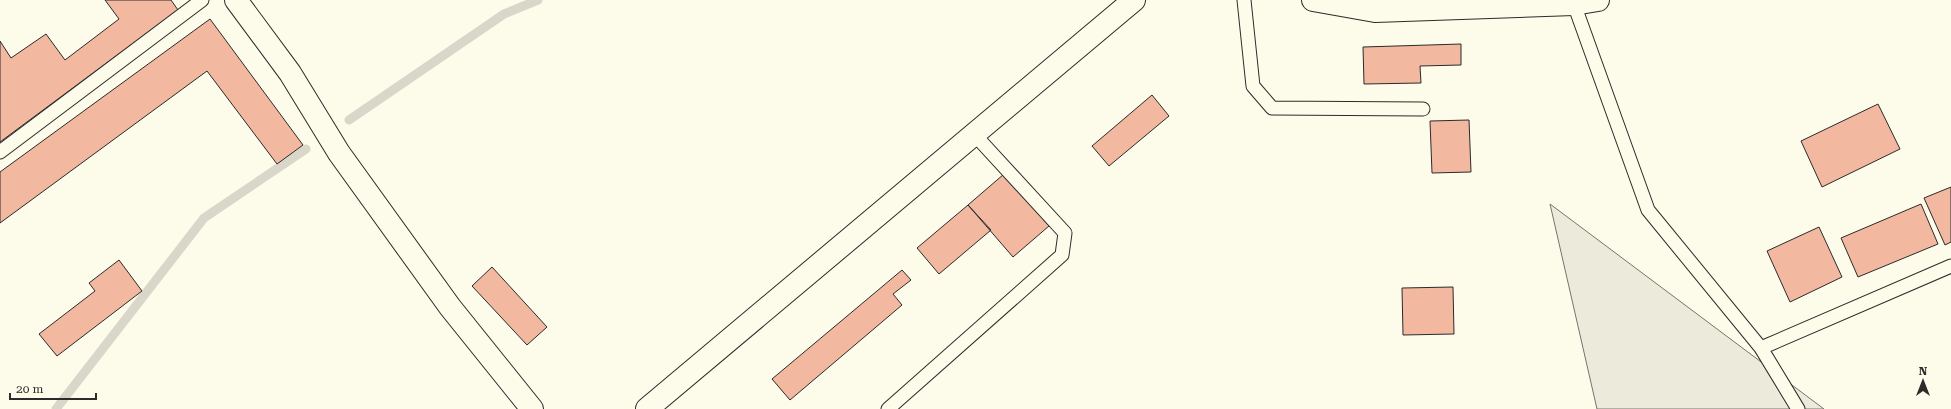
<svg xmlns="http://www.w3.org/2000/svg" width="1951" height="409" font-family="'Roboto Serif',serif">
<rect width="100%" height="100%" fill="#fdfbea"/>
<path fill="#ecebdb" stroke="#74746e" d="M 1550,204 L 1824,409 L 1597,409 Z"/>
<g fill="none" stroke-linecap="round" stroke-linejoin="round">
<path stroke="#d8d7c9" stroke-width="9" d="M 349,120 L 504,14 L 538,0
M 56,409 L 204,218 L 306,149"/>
</g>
<path fill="#f2b8a0" stroke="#2b2b2b" d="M 105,0 L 171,0 L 178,10 L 0,142 L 0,41 L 11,58 L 46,34 L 65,60 L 119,19 Z
M 210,19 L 303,145 L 277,164 L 207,71 L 0,223 L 0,172 Z
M 1461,44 L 1461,65 L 1420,66 L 1421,83 L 1364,84 L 1363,47 Z
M 1152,95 L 1169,116 L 1109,166 L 1092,146 Z
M 1878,104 L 1900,149 L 1822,187 L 1801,141 Z
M 1469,120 L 1471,172 L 1432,173 L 1430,121 Z
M 1004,174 L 1049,226 L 1013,257 L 968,205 Z
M 1951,187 L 1951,242 L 1945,245 L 1924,198 Z
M 1921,204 L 1938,244 L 1858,277 L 1841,238 Z
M 968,205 L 991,230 L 939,274 L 917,248 Z
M 1819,227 L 1842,277 L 1790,302 L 1767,251 Z
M 119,260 L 142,291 L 57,356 L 39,334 L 95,291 L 89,283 Z
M 492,267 L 547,327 L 527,345 L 472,286 Z
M 902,270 L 911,280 L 893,294 L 902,305 L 790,400 L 772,379 Z
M 1453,287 L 1454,334 L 1403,335 L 1402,288 Z"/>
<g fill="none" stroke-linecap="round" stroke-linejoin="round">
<defs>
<path id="lane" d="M 1244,0 L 1253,86 L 1272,108 L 1423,109
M 1574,4 L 1648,210 L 1761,348 L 1951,266
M 0,152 L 202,0
M 1761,348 L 1798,409
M 888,409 L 1062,255 L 1065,233 L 974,134"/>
<path id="street" d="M 236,0 L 290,73 L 339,153 L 450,307 L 532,409
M 1313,0 L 1375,11 L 1574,4 L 1598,0
M 647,409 L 1134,0"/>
</defs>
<use href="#lane" stroke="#2b2b2b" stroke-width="15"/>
<use href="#street" stroke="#2b2b2b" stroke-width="24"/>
<use href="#lane" stroke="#fdfbea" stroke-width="13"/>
<use href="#street" stroke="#fdfbea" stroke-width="22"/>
</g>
<g transform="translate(1923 381)" stroke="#fdfbea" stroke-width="3" paint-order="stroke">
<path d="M0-3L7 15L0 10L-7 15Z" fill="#2b2b2b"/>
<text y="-6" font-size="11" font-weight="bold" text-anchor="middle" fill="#2b2b2b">N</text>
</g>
<path d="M10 393v6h86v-6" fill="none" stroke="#2b2b2b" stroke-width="2"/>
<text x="16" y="393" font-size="12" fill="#2b2b2b" stroke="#fdfbea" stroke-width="3" paint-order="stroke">20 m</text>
</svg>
